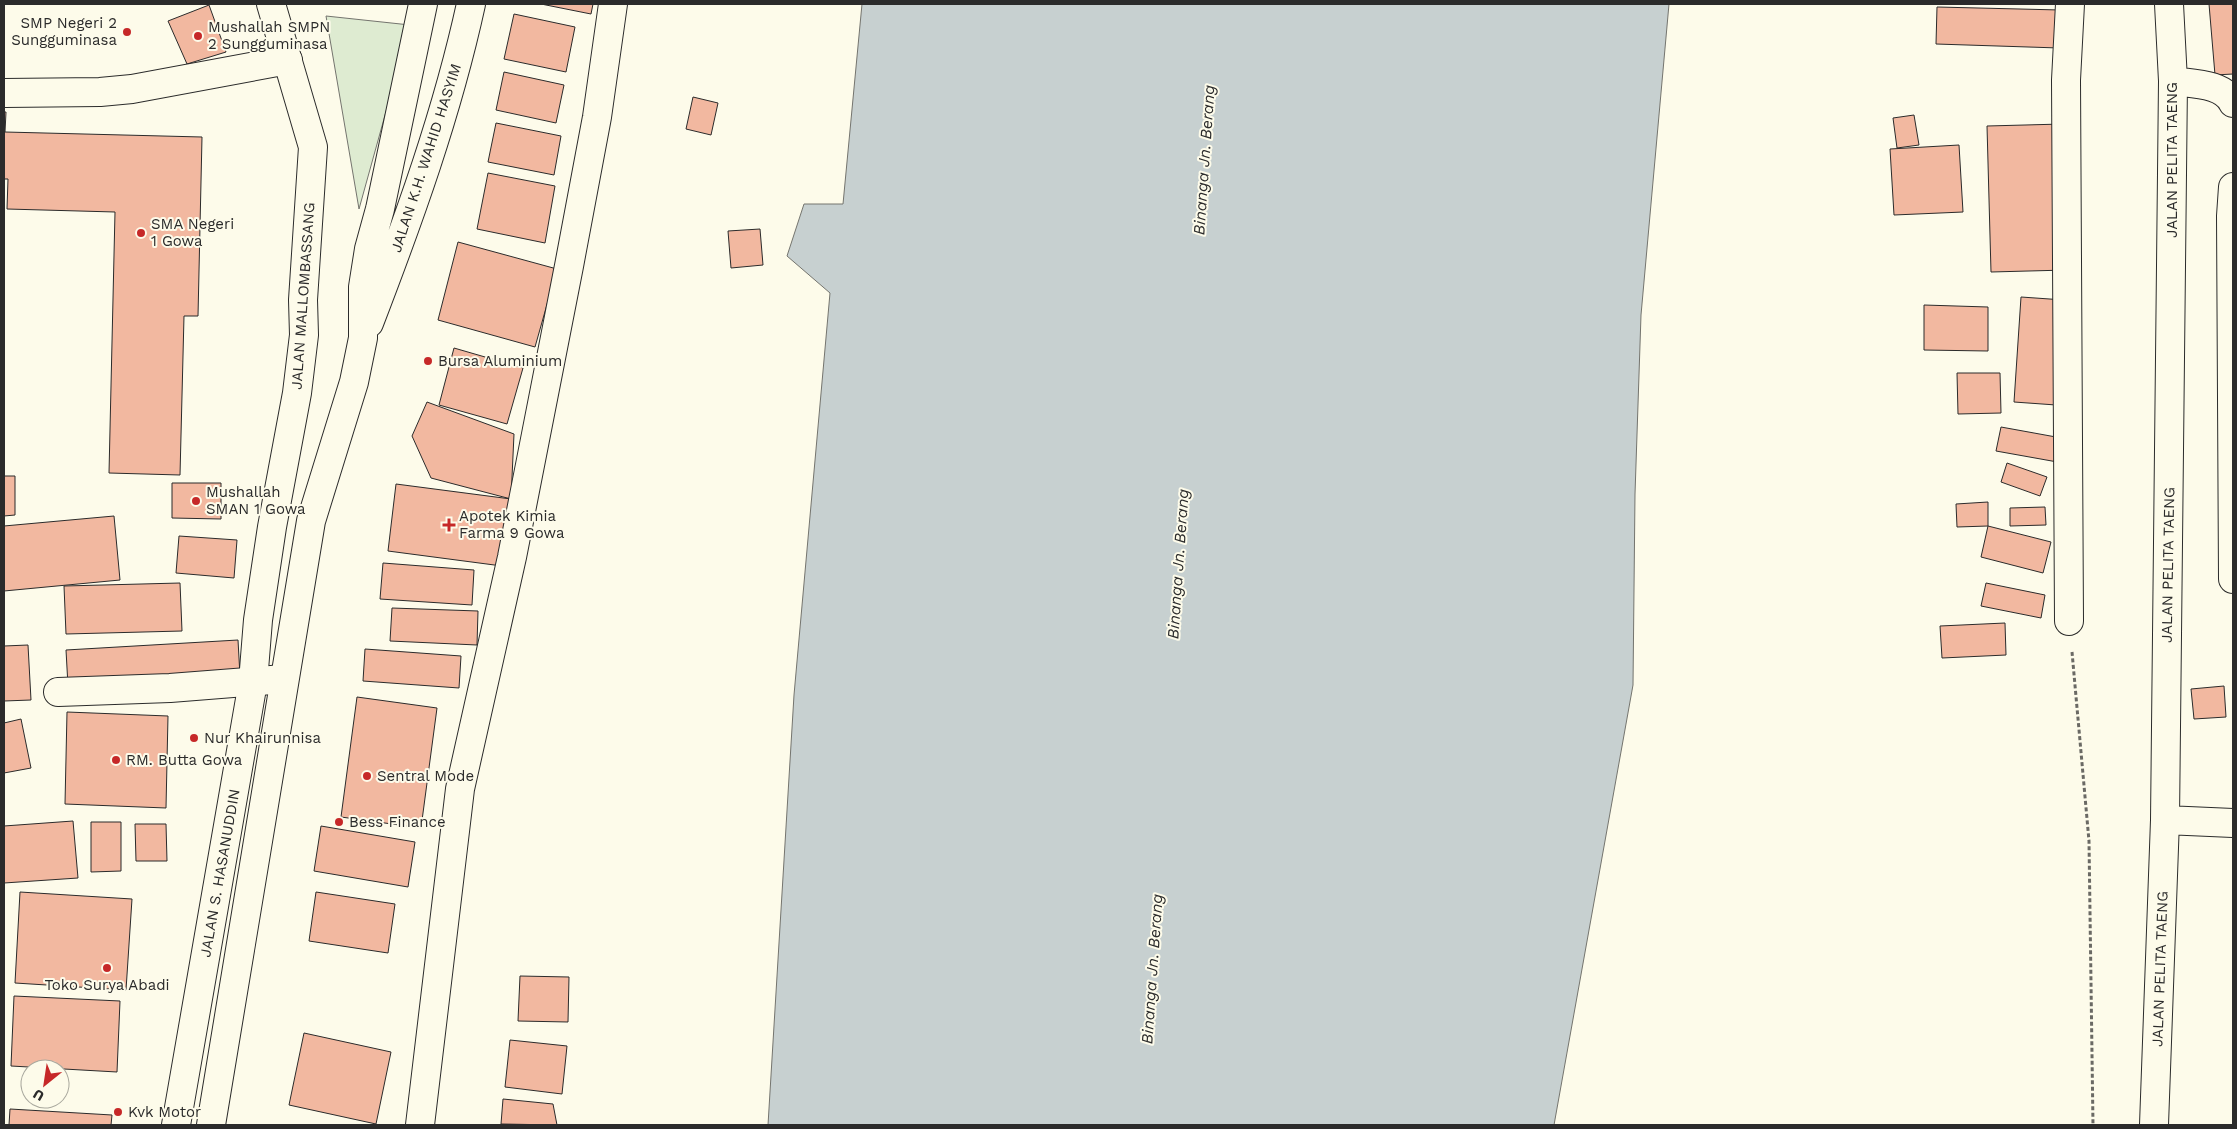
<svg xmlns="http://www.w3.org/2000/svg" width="2237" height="1129" font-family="'Work Sans',sans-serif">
<rect width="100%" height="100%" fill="#fdfbea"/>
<path fill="#deebd1" stroke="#74746e" d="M 326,16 L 410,25 L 359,209 Z"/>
<path fill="#c7d0d0" stroke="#74746e" d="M 862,4 L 1669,4 L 1641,315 L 1635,494 L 1633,685 L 1554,1125 L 768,1125 L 794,695 L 830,293 L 787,256 L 804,204 L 843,204 Z"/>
<path fill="#f2b8a0" stroke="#2b2b2b" d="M 541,4 L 593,4 L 591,14 Z
M 2209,4 L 2233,4 L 2233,74 L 2215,75 Z
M 209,5 L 226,52 L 187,64 L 168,21 Z
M 1937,7 L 2060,10 L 2059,48 L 1936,44 Z
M 514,14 L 575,27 L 566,72 L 504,59 Z
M 504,72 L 564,85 L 556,123 L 496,110 Z
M 693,97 L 718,103 L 711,135 L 686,129 Z
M 4,112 L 6,112 L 5,132 L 202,137 L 198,316 L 184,316 L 180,475 L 109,473 L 115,212 L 7,209 L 8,179 L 4,179 Z
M 1914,115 L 1919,145 L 1897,148 L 1893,118 Z
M 496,123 L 561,136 L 554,175 L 488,162 Z
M 2063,124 L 2067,270 L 1991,272 L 1987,126 Z
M 1959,145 L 1963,212 L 1894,215 L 1890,149 Z
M 488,173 L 555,186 L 545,243 L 477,229 Z
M 760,229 L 763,265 L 731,268 L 728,231 Z
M 458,242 L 557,269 L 535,347 L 438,320 Z
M 2021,297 L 2064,300 L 2056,405 L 2014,402 Z
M 1924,305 L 1988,307 L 1988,351 L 1924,350 Z
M 454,348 L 523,368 L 507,424 L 439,405 Z
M 1957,373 L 2000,373 L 2001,413 L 1958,414 Z
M 427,402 L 514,434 L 511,499 L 431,478 L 412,436 Z
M 2001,427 L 2067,439 L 2063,463 L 1996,451 Z
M 2007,463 L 2047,477 L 2040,496 L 2001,482 Z
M 4,476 L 15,476 L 15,515 L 4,516 Z
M 172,483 L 221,483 L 221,519 L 172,518 Z
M 396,484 L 511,499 L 502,566 L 388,551 Z
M 1988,502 L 1988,526 L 1957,527 L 1956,504 Z
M 2045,507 L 2046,525 L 2010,526 L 2010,508 Z
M 114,516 L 120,580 L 4,591 L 4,526 Z
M 1988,526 L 2051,542 L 2043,573 L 1981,557 Z
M 179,536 L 237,540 L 234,578 L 176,573 Z
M 383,563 L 474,570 L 472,605 L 380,599 Z
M 180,583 L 182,631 L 66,634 L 64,586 Z
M 1986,583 L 2045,595 L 2041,618 L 1981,606 Z
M 392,608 L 478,611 L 477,645 L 390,641 Z
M 2005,623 L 2006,655 L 1942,658 L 1940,626 Z
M 238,640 L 240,676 L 68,686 L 66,650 Z
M 28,645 L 31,700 L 4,701 L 4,646 Z
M 365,649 L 461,656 L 459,688 L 363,681 Z
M 2224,686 L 2226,717 L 2194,719 L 2191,689 Z
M 357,697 L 437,708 L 421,828 L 341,817 Z
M 67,712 L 168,716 L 166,808 L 65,804 Z
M 21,719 L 31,768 L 4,773 L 4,723 Z
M 73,821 L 78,878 L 4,883 L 4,826 Z
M 91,822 L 121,822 L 121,871 L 91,872 Z
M 135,824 L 166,824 L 167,861 L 136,861 Z
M 321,826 L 415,842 L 408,887 L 314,871 Z
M 20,892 L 132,899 L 126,990 L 15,983 Z
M 316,892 L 395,904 L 388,953 L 309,941 Z
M 520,976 L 569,977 L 568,1022 L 518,1021 Z
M 14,996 L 120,1001 L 117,1072 L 11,1066 Z
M 304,1033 L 391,1052 L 376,1124 L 289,1105 Z
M 510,1040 L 567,1046 L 562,1094 L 505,1087 Z
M 503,1099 L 553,1104 L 557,1125 L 501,1124 Z
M 10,1109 L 112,1115 L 111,1125 L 9,1125 Z"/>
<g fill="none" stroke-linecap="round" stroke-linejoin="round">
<defs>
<path id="minor" d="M 2173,81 C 2193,84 2223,83 2233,103
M 4,93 L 100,92 L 132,89 L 288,60
M 2233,187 L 2231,216 L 2233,579
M 2069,621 L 2066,80 L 2070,4
M 58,692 L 170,688 L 284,679
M 2165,820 L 2233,823
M 420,1125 L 460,789 L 512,557 L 569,266 L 597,117 L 613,4
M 2154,1125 L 2165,820 L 2173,81 L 2169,4"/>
<path id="highway" d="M 369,323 C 409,219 447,114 471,4
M 176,1125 L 253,682 L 258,620 L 272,527 L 297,393 L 304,335 L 303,300 L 313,147 L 271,4
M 211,1125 L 311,521 L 354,382 L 363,338 L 363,287 L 369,249 L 380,209 L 423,4"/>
</defs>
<use href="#minor" stroke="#2b2b2b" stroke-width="30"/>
<use href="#highway" stroke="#2b2b2b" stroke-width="30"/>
<path stroke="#6a6964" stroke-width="3" stroke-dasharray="4 2.5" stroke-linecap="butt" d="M 2072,652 L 2089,841 L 2093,1125"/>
<use href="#minor" stroke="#fdfbea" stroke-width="28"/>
<use href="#highway" stroke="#fdfbea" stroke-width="28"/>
</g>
<g fill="#c62828" stroke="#fdfbea" stroke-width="2">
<circle cx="127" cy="32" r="5"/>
<circle cx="198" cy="36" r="5"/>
<circle cx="141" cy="233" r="5"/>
<circle cx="428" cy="361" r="5"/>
<circle cx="196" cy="501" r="5"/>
<path d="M446.5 517.5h5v5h5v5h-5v5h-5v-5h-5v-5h5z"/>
<circle cx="194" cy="738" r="5"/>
<circle cx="116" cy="760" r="5"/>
<circle cx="367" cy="776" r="5"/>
<circle cx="339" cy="822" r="5"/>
<circle cx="107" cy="968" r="5"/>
<circle cx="118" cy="1112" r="5"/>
</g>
<g text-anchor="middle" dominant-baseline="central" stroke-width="4" stroke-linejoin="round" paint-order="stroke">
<g font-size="15" fill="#2b2b2b" stroke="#fdfbea" text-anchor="start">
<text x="117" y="23" text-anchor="end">SMP Negeri 2<tspan x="117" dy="17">Sungguminasa</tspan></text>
<text x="208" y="27">Mushallah SMPN<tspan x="208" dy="17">2 Sungguminasa</tspan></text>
<text x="151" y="224">SMA Negeri<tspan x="151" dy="17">1 Gowa</tspan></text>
<text x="438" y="361">Bursa Aluminium</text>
<text x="206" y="492">Mushallah<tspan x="206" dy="17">SMAN 1 Gowa</tspan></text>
<text x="459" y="516">Apotek Kimia<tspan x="459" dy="17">Farma 9 Gowa</tspan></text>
<text x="204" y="738">Nur Khairunnisa</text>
<text x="126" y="760">RM. Butta Gowa</text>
<text x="377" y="776">Sentral Mode</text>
<text x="349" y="822">Bess Finance</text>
<text x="107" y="985" text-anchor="middle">Toko Surya Abadi</text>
<text x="128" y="1112">Kvk Motor</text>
</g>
<g font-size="15" fill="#2b2b2b" stroke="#fdfbea">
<text transform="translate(426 158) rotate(-72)">JALAN K.H. WAHID HASYIM</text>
<text transform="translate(2172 160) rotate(-90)">JALAN PELITA TAENG</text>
<text transform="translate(303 296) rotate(-86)">JALAN MALLOMBASSANG</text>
<text transform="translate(2168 565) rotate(-89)">JALAN PELITA TAENG</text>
<text transform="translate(220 873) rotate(-80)">JALAN S. HASANUDDIN</text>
<text transform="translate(2160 969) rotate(-88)">JALAN PELITA TAENG</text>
</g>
<g font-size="16" font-style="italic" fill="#2b2b2b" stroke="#fdfbea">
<text transform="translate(1204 160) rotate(-86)">Binanga Jn. Berang</text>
<text transform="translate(1178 564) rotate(-86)">Binanga Jn. Berang</text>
<text transform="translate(1152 969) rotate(-86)">Binanga Jn. Berang</text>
</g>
</g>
<rect width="2237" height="1129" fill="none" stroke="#2b2b2b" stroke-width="10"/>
<g transform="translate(45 1084) rotate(210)"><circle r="24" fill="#fdfbea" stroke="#a9a89e"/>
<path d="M0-4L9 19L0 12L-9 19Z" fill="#c62828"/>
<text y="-8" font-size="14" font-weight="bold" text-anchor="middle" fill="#2b2b2b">U</text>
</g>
</svg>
